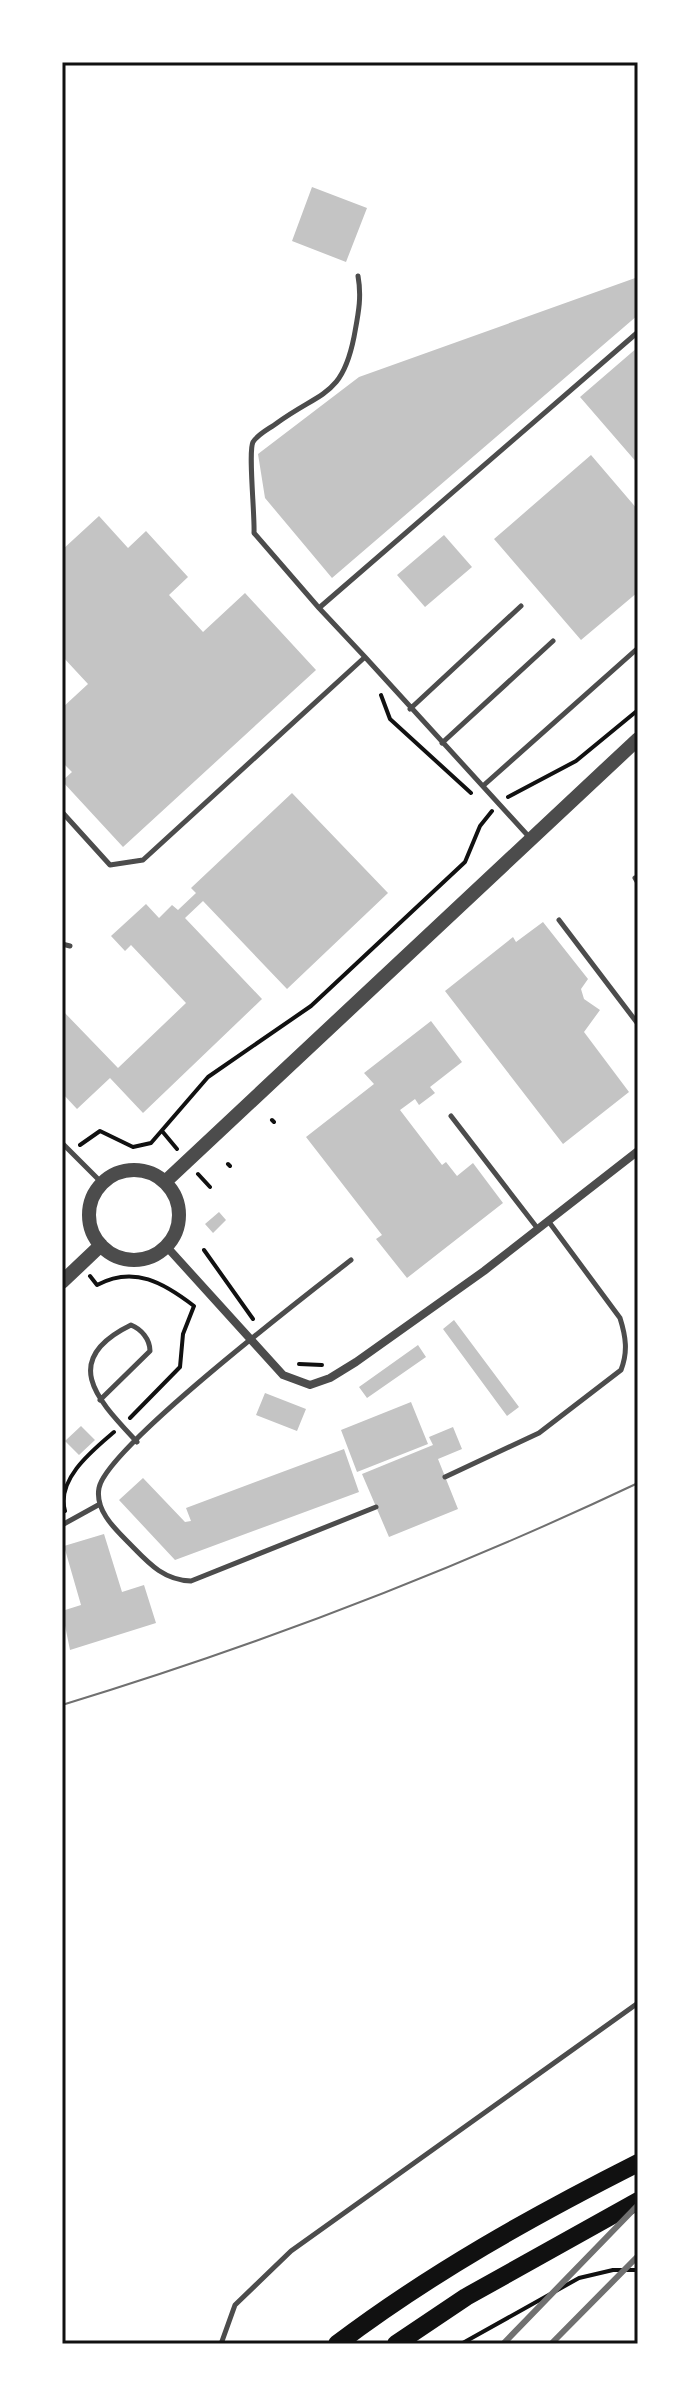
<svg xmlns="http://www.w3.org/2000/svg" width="700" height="2406" font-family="'Titillium Web',sans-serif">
<rect width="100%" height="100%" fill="#fff"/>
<path fill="#c4c4c4" d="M 312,187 L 367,208 L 346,262 L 292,241 Z
M 638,277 L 638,315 L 332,578 L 265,498 L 258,454 L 359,377 Z
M 638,347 L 638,464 L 580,397 Z
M 591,455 L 638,510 L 638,592 L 581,640 L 494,539 Z
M 99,516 L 128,548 L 146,531 L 188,577 L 169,595 L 203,632 L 245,593 L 316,670 L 123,847 L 62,781 L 72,772 L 62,762 L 62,708 L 88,684 L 62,656 L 62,550 Z
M 444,535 L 472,567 L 425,607 L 397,575 Z
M 292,793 L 388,893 L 287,989 L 203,901 L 185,918 L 262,999 L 143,1113 L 110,1078 L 77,1109 L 62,1093 L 62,1010 L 118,1068 L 186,1003 L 131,945 L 125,951 L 111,936 L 146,904 L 159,918 L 172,905 L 178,910 L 196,893 L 191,888 Z
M 543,922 L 588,979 L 581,989 L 584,999 L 600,1010 L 584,1032 L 629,1092 L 563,1144 L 445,991 L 513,937 L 516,942 Z
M 431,1021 L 462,1062 L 430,1087 L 435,1093 L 419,1105 L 415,1099 L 400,1110 L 442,1165 L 446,1162 L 457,1176 L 473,1163 L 503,1203 L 407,1278 L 376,1239 L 382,1235 L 306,1137 L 374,1084 L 364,1073 Z
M 219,1212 L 226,1220 L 213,1233 L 205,1224 Z
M 454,1320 L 519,1407 L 507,1416 L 443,1329 Z
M 418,1345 L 426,1357 L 367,1398 L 359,1387 Z
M 265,1393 L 306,1409 L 297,1431 L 256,1415 Z
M 411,1402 L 428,1444 L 357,1472 L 341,1430 Z
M 81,1426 L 95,1440 L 79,1455 L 65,1441 Z
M 453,1427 L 462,1449 L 438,1459 L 458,1509 L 389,1537 L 362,1474 L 433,1445 L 429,1437 Z
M 344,1449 L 359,1492 L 175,1560 L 119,1500 L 143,1478 L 185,1522 L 191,1521 L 186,1508 Z
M 104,1534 L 122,1592 L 144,1585 L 156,1623 L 70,1650 L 62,1611 L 81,1605 L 64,1546 Z"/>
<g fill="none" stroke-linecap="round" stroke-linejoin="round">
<path stroke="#111" stroke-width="4" d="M 381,695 L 390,719 L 471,793
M 508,797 L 576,761 L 638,710
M 272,1120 L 274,1122
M 162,1131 L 177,1149
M 80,1145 L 100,1131 L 133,1147 L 151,1143 L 208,1077 L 311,1006 L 465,862 L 480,826 L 492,811
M 228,1164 L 230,1166
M 198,1174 L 210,1187
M 204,1250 L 253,1319
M 90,1276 L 97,1285 C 134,1265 164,1283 194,1306 L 183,1334 L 180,1367 L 130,1418
M 299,1364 L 322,1365
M 65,1511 C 56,1479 93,1450 114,1432
M 461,2344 L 579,2278 L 613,2270 L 638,2270"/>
<path stroke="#4c4c4c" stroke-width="5" d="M 319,608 L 254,533 C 255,516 248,451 253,442 C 258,434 269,429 277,423 C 321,391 342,397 354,337 C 358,315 362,298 358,276
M 365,657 L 319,608 L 638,332
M 410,709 L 521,606
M 442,743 L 553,641
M 484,785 L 638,648
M 62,812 L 110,865 L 143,860 L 365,657 L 531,839
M 635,878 L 638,883
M 559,920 L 638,1024
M 62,944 L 70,946
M 451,1116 L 538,1229
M 62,1143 L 102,1183
M 351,1260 C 309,1293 107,1447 99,1488 C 95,1509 113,1527 126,1540 C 146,1560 161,1580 191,1581 L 376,1507
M 100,1400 L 150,1351 C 150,1339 141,1329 131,1325 C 57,1361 100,1402 137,1442
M 445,1477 L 539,1433 L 621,1370 C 628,1352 626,1337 620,1318 L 549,1222
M 62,1525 L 100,1504
M 221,2344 L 235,2305 L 291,2251 L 638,2003"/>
<path stroke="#4c4c4c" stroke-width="8" d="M 166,1246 L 283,1375 L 310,1385 L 330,1378 L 356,1362 L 484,1271 L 638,1151"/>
<path stroke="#4c4c4c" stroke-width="14" d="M89 1215a45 45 0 1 1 90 0a45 45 0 1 1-90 0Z
M 165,1182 L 638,739
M 62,1282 L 101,1245"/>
<path stroke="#111" stroke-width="18" d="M 337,2344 C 431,2273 533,2216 638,2163
M 396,2344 L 466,2297 L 638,2201"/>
<path stroke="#707070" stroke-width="2" d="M 62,1705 C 259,1645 452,1571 638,1483"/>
<path stroke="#707070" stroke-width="6" d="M 503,2344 L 638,2205
M 551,2344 L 638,2256"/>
</g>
<rect width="700" height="2406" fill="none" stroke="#ffffff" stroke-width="128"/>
<rect x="64" y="64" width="572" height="2278" fill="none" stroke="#111" stroke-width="3"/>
</svg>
